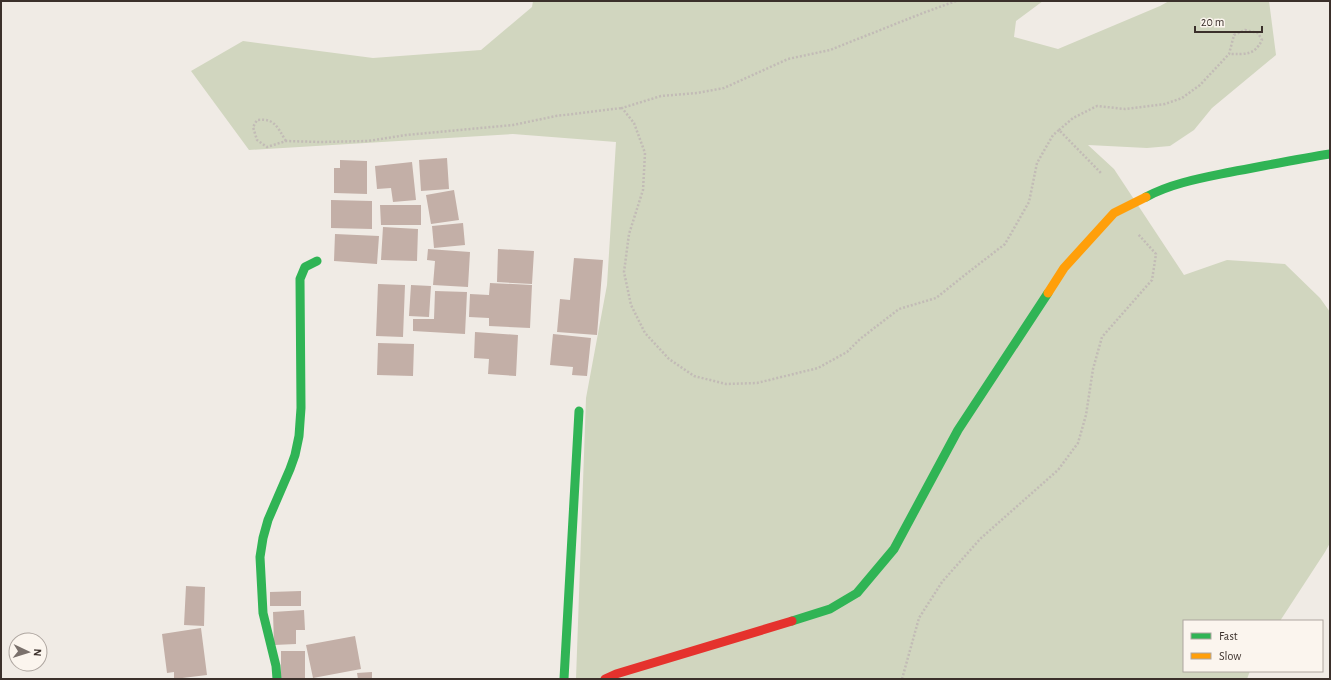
<svg xmlns="http://www.w3.org/2000/svg" width="1331" height="680" font-family="'Alegreya Sans',sans-serif">
<rect width="100%" height="100%" fill="#f0ebe5"/>
<path fill="#d1d6bf" d="M 533,1 L 1043,1 L 1016,21 L 1014,37 L 1058,49 L 1160,6 L 1169,1 L 1269,1 L 1276,55 L 1212,108 L 1194,130 L 1170,146 L 1147,148 L 1088,145 L 1114,169 L 1184,275 L 1227,260 L 1285,264 L 1320,298 L 1330,312 L 1330,543 L 1325,552 L 1280,621 L 1184,621 L 1184,671 L 1250,671 L 1247,679 L 576,679 L 586,398 L 607,285 L 616,142 L 513,134 L 249,150 L 191,71 L 243,41 L 373,58 L 481,50 L 532,7 Z"/>
<path fill="#c3afa7" d="M 447,158 L 449,189 L 421,191 L 419,160 Z
M 340,160 L 367,161 L 367,194 L 334,193 L 334,168 L 340,168 Z
M 412,162 L 416,200 L 393,202 L 391,188 L 377,189 L 375,166 Z
M 454,190 L 459,220 L 431,224 L 426,195 Z
M 331,200 L 372,201 L 372,229 L 331,228 Z
M 380,205 L 421,205 L 421,225 L 381,225 Z
M 463,223 L 465,245 L 434,248 L 432,226 Z
M 383,227 L 418,229 L 417,261 L 381,260 Z
M 335,234 L 379,236 L 377,264 L 334,261 Z
M 428,249 L 470,252 L 468,287 L 433,285 L 435,261 L 427,260 Z
M 498,249 L 534,251 L 532,284 L 497,282 Z
M 574,258 L 603,260 L 597,335 L 557,332 L 560,299 L 570,300 Z
M 490,283 L 532,285 L 530,328 L 489,326 L 489,318 L 469,317 L 470,294 L 489,295 Z
M 378,284 L 405,285 L 403,337 L 376,336 Z
M 411,285 L 431,286 L 429,317 L 409,316 Z
M 435,291 L 467,292 L 465,334 L 413,331 L 413,319 L 434,319 Z
M 475,332 L 518,335 L 516,376 L 488,374 L 489,359 L 474,358 Z
M 553,334 L 591,338 L 587,376 L 572,375 L 573,367 L 550,365 Z
M 378,343 L 414,344 L 413,376 L 377,375 Z
M 186,586 L 205,587 L 204,626 L 184,625 Z
M 301,591 L 301,606 L 270,606 L 270,592 Z
M 304,610 L 305,630 L 296,630 L 296,644 L 274,645 L 273,612 Z
M 201,628 L 207,675 L 174,679 L 174,672 L 167,673 L 162,634 Z
M 355,636 L 361,669 L 313,678 L 306,645 Z
M 281,651 L 305,651 L 305,679 L 281,679 Z
M 372,672 L 372,679 L 358,679 L 357,673 Z"/>
<g fill="none" stroke-linecap="round" stroke-linejoin="round">
<path stroke="#c2bbb6" stroke-width="2.5" stroke-dasharray="2 2" stroke-linecap="butt" d="M 956,1 L 923,13 L 830,50 L 788,59 L 724,88 L 697,93 L 661,96 L 622,108 L 634,123 L 645,153 L 643,190 L 629,234 L 624,272 L 631,305 L 645,333 L 669,359 L 694,376 L 726,384 L 757,383 L 818,368 L 847,352 L 860,339 L 899,309 L 936,298 L 970,271 L 1005,244 L 1029,202 L 1037,163 L 1053,135 L 1059,130 L 1101,173
M 1059,130 L 1073,118 L 1097,106 L 1125,109 L 1165,104 L 1182,98 L 1200,85 L 1229,54 L 1234,35 L 1245,30 L 1258,33 L 1262,40 C 1254,56 1245,54 1229,54
M 286,141 C 277,127 275,118 257,120 L 253,127 L 257,140 L 267,147 L 286,141 L 321,142 L 368,141 L 406,135 L 513,125 L 556,116 L 622,108
M 902,679 L 919,618 L 942,582 L 980,539 L 1058,470 L 1078,443 L 1086,415 L 1093,369 L 1102,337 L 1152,280 L 1156,254 L 1138,234"/>
<path stroke="#30b455" stroke-width="9" d="M 1146,197 C 1172,183 1202,178 1231,172 C 1264,166 1297,159 1330,154
M 792,621 L 830,609 L 857,593 L 894,549 L 958,430 L 1048,293
M 277,679 L 276,666 L 263,613 L 260,557 L 263,538 L 268,520 L 290,469 L 295,455 L 299,436 L 301,408 L 300,279 L 305,267 L 317,261
M 564,679 L 579,411"/>
<path stroke="#ff9f0a" stroke-width="9" d="M 1048,293 L 1064,268 L 1114,213 L 1146,197"/>
<path stroke="#e5322d" stroke-width="9" d="M 605,679 L 616,674 L 792,621"/>
</g>
<rect width="1331" height="680" fill="none" stroke="#3b302b" stroke-width="4"/>
<rect x="1183" y="620" width="140" height="52" fill="#fbf5ee" stroke="#aea6a0"/>
<rect x="1191" y="633" width="20" height="6" fill="#30b455" stroke="#aea6a0"/>
<text x="1219" y="640" font-size="12" fill="#3b302b">Fast</text>
<rect x="1191" y="653" width="20" height="6" fill="#ff9f0a" stroke="#aea6a0"/>
<text x="1219" y="660" font-size="12" fill="#3b302b">Slow</text>
<g transform="translate(28 652) rotate(94)"><circle r="19" fill="#fbf5ee" stroke="#aea6a0"/>
<path d="M0-3L7 15L0 10L-7 15Z" fill="#7a716c"/>
<text y="-6" font-size="11" font-weight="bold" text-anchor="middle" fill="#3b302b">N</text>
</g>
<path d="M1195 26v6h67v-6" fill="none" stroke="#3b302b" stroke-width="2"/>
<text x="1201" y="26" font-size="12" fill="#3b302b" stroke="#fbf5ee" stroke-width="3" paint-order="stroke">20 m</text>
</svg>
